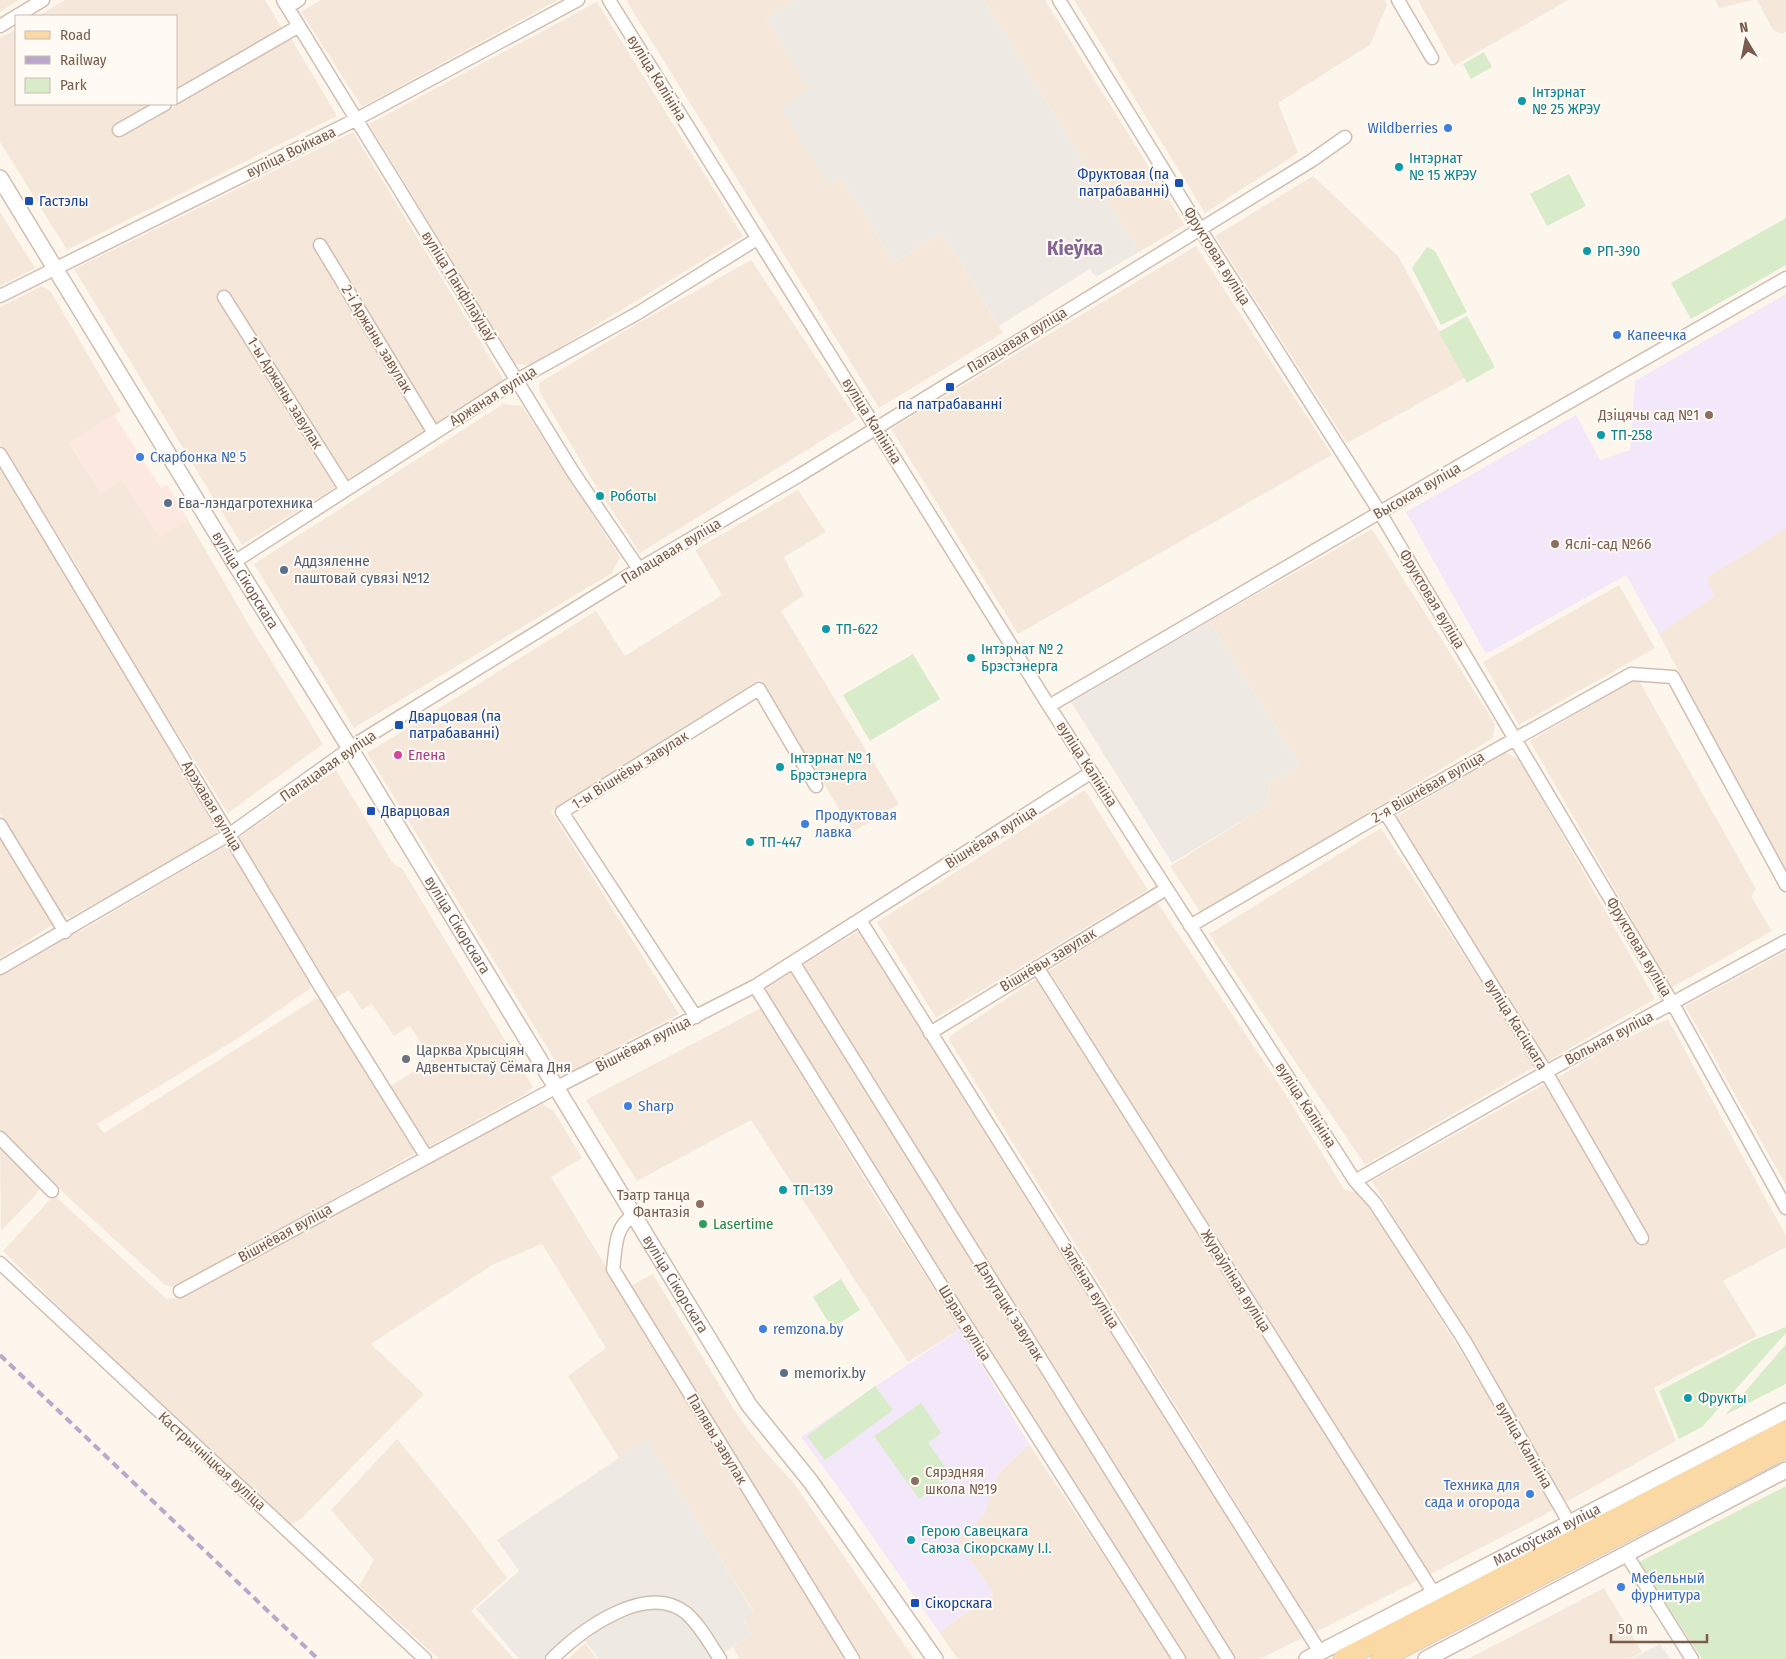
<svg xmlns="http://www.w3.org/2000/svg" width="1786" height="1659" font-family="'Fira Sans Condensed',sans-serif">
<rect width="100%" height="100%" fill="#fdf6ec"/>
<path fill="#f5e8da" d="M 0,0 L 19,0 L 0,12 Z
M 65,0 L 265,0 L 283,30 L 176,91 L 176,16 L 38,16 Z
M 321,0 L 558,0 L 362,107 L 301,12 Z
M 626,0 L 795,0 L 766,18 L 810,88 L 828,185 L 841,177 L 894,262 L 942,233 L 1003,333 L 879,408 Z
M 984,0 L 1045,0 L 1185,225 L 1139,252 Z
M 1074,0 L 1385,0 L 1387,5 L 1370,45 L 1278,103 L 1298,153 L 1205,213 Z
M 1418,0 L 1568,0 L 1454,66 Z
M 1715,0 L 1754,0 L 1719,8 Z
M 1757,0 L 1786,0 L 1786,32 L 1782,34 L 1773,30 Z
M 597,2 L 743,236 L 531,365 L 515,364 L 369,124 Z
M 16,29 L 16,104 L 155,104 L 113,128 L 119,138 L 291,38 L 337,116 L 67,250 L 0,142 L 0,38 Z
M 353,132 L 505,382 L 242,545 L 74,269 Z
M 1313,176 L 1398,256 L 1465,378 L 1347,443 L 1215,236 Z
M 0,212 L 35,268 L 0,286 Z
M 1196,246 L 1332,455 L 1018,634 L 891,429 Z
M 751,260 L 857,419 L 640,553 L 594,483 L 540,393 L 539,383 L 640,322 Z
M 42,286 L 51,292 L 121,411 L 69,443 L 101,492 L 122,479 L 159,537 L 188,520 L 249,625 L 323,744 L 228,813 L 82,583 L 81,572 L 0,443 L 0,307 Z
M 503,404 L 522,406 L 620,557 L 612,573 L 354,728 L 254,564 Z
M 0,466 L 221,829 L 191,851 L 70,917 L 61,913 L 0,814 Z
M 798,490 L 826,532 L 784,557 L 804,595 L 781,611 L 899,804 L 853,832 L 760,679 L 551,811 L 679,1014 L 564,1075 L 367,753 L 596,611 L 625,656 L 722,595 L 695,550 Z
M 1786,528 L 1786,874 L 1659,634 L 1714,596 L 1706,578 Z
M 1372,529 L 1495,724 L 1493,738 L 1201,913 L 1170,866 L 1268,805 L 1270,780 L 1293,772 L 1300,765 L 1209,621 Z
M 1619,585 L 1655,648 L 1519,725 L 1483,662 Z
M 1637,677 L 1756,889 L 1751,896 L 1772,931 L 1671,988 L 1530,741 Z
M 1505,752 L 1520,760 L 1655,999 L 1548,1061 L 1394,818 Z
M 336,770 L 394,865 L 402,868 L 533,1087 L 525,1094 L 429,1147 L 389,1087 L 432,1060 L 410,1026 L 394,1036 L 372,1004 L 362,1010 L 349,990 L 336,998 L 238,838 Z
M 1085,790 L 1148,890 L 936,1018 L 877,922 Z
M 1381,828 L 1536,1066 L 1365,1165 L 1209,934 Z
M 0,836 L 54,924 L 0,958 Z
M 230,843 L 312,980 L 311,988 L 240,1037 L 97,1124 L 104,1133 L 315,999 L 322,998 L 413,1146 L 414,1154 L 175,1288 L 164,1284 L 71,1200 L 0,1130 L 0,975 L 66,935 L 81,931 Z
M 1157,902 L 1281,1087 L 1344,1189 L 1356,1192 L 1375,1215 L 1468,1363 L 1555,1509 L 1427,1576 L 1049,971 Z
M 860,930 L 1304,1637 L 1260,1659 L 1232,1659 L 801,966 Z
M 1786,951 L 1786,1185 L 1685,1006 Z
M 793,971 L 1224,1659 L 1185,1659 L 971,1324 L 763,989 Z
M 1036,979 L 1420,1579 L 1316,1632 L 949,1040 L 950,1036 Z
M 761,1008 L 882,1208 L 960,1329 L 908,1362 L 751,1120 L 637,1181 L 586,1100 Z
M 1668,1019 L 1786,1236 L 1786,1247 L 1723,1281 L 1757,1336 L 1654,1388 L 1676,1441 L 1566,1502 L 1372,1181 L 1545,1084 L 1639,1246 L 1651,1239 L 1557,1078 L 1614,1044 Z
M 542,1104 L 553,1110 L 582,1158 L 551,1177 L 621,1291 L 653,1274 L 736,1413 L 766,1453 L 794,1483 L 914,1659 L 740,1659 L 733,1647 L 752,1634 L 744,1619 L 754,1612 L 647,1440 L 619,1458 L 568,1376 L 606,1348 L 542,1244 L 494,1264 L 371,1344 L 424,1394 L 300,1520 L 289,1525 L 79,1327 L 3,1251 L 54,1195 L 151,1285 L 167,1299 L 175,1298 L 440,1154 Z
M 0,1146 L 41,1186 L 35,1196 L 1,1231 Z
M 397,1439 L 463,1519 L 507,1578 L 471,1611 L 514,1659 L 439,1659 L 359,1586 L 374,1560 L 331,1510 Z
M 1029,1444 L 1173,1659 L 958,1659 L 939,1632 L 993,1594 L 957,1540 L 984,1515 L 998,1474 Z
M 1604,1588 L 1642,1652 L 1629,1659 L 1468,1659 Z
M 585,1643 L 597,1659 L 568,1659 Z"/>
<path fill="#fde8e0" d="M 114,415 L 161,488 L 167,485 L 188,520 L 159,538 L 122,479 L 101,492 L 69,442 Z"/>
<path fill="#efe9e4" d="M 795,0 L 984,0 L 1139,252 L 1096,277 L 1090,269 L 999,326 L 942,233 L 894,262 L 841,177 L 828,186 L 781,108 L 809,88 L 766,18 Z
M 1209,621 L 1300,765 L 1293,772 L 1270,780 L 1268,805 L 1172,863 L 1071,702 Z
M 647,1439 L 754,1613 L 744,1620 L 752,1634 L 715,1659 L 599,1659 L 578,1632 L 544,1659 L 519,1659 L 476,1609 L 519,1571 L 497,1540 Z
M 1660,1644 L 1670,1659 L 1631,1659 Z"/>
<path fill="#f3e8fa" d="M 1786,294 L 1786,528 L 1706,578 L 1714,596 L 1659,634 L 1626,575 L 1486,654 L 1406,512 L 1576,415 L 1600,460 L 1630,450 L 1635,381 Z
M 960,1329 L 1029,1444 L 998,1474 L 984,1515 L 957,1540 L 993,1593 L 939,1632 L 838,1487 L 801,1437 Z"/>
<path fill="#d8ecc9" d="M 1484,52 L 1492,67 L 1471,79 L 1463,64 Z
M 1569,174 L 1586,206 L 1547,226 L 1530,194 Z
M 1786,218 L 1786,265 L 1691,319 L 1671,283 Z
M 1427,247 L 1435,251 L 1467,312 L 1441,325 L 1412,268 Z
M 1467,316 L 1495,367 L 1467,383 L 1439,332 Z
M 913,654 L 940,699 L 870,741 L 843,695 Z
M 841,1279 L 860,1310 L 832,1328 L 813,1297 Z
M 1786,1327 L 1786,1333 L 1702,1427 L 1679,1439 L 1659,1391 L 1754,1340 Z
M 1786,1344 L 1786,1384 L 1725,1415 Z
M 875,1386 L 893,1410 L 825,1460 L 807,1436 Z
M 921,1403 L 941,1433 L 928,1443 L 952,1476 L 919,1499 L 874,1436 Z
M 1786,1486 L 1786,1659 L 1702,1659 L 1639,1562 Z"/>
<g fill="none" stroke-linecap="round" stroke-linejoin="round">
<defs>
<path id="minor" d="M 283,0 L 573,472 L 639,569
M 609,0 L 1049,706 L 1355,1181 L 1375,1203 L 1464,1340 L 1570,1524
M 1059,0 L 1200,229 L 1376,506 L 1673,1004 L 1786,1208
M 1398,0 L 1432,58
M 288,7 L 299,0
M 0,26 L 43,0
M 176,97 L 299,26
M 119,130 L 165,104
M 320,245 L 434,433
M 0,296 L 355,120 L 578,0
M 224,297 L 346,490
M 0,454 L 321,988 L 426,1156
M 234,562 L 517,380 L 638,313 L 757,239
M 1049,706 L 1505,439 L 1786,278
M 1385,812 L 1546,1072 L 1642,1238
M 0,825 L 65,932
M 860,920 L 1320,1652
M 1190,926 L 1385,812 L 1631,674 L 1673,677 L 1786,885
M 793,962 L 1228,1659
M 1037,967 L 1435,1595
M 0,968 L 230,834 L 359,742 L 639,569 L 800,475 L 1311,161 L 1345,137
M 755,986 L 961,1317 L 1179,1659
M 696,1017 L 562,812 L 759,689 L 816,786
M 930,1033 L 1166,889
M 0,1138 L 52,1191
M 1355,1181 L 1546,1072 L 1786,941
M 633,1216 C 614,1227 616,1249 613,1269 L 853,1659
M 0,1263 L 425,1659
M 180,1291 L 555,1088 L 755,986 L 1092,772
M 1626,1554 L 1692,1659
M 552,1659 C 580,1631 646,1581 686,1613 C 700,1625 710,1644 720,1659"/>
<g id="tertiary">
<path id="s1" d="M 0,178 L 234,562 L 361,766 L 749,1405 L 811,1482 L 935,1659"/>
<path id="s2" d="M 1307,1659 L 1786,1411"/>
<path d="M 1426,1659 L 1786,1470"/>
</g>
<path id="primary" d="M 1343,1659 L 1786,1430
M 1381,1659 L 1786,1448"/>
</defs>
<use href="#minor" stroke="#d1beb0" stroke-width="15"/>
<use href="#tertiary" stroke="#d1beb0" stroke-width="18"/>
<use href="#primary" stroke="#dad1cd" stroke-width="21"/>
<use href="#minor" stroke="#fff" stroke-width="12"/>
<use href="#tertiary" stroke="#fff" stroke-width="15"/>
<use href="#primary" stroke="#fbd9a5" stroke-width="19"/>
<path stroke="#b9a8c9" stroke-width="4" stroke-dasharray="8 5" stroke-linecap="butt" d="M 0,1355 L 318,1659"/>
</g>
<g fill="#0f9aa8" stroke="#fffaf3" stroke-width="2">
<circle cx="1522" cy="101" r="5"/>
<circle cx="1399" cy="167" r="5"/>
<circle cx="1587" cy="251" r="5"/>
<circle cx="1601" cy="435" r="5"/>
<circle cx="600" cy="496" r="5"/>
<circle cx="826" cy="629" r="5"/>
<circle cx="971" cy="658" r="5"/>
<circle cx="780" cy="767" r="5"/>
<circle cx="750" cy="842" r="5"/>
<circle cx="783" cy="1190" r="5"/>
<circle cx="1688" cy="1398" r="5"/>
<circle cx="911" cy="1540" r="5"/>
</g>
<g fill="#3f7fe0" stroke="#fffaf3" stroke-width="2">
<circle cx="1448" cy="128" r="5"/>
<circle cx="1617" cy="335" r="5"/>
<circle cx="140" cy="457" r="5"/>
<circle cx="805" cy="824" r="5"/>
<circle cx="628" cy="1106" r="5"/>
<circle cx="763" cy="1329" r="5"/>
<circle cx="1530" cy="1494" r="5"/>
<circle cx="1621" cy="1587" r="5"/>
</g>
<g fill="#1a4fb4" stroke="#fffaf3" stroke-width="2">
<rect x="1174" y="178" width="10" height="10" rx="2.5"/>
<rect x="24" y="196" width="10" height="10" rx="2.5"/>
<rect x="945" y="382" width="10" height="10" rx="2.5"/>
<rect x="394" y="720" width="10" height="10" rx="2.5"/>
<rect x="366" y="806" width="10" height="10" rx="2.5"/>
<rect x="910" y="1598" width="10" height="10" rx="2.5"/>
</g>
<g fill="#8d6e63" stroke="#fffaf3" stroke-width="2">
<circle cx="1709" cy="415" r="5"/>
<circle cx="1555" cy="544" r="5"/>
<circle cx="700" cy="1204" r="5"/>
<circle cx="915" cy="1481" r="5"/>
</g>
<g fill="#5c6f8a" stroke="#fffaf3" stroke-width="2">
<circle cx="168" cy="503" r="5"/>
<circle cx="284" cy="570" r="5"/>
<circle cx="784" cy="1373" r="5"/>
</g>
<circle fill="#d1479c" stroke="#fffaf3" stroke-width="2" cx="398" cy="755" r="5"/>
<circle fill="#6b7280" stroke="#fffaf3" stroke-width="2" cx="406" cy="1059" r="5"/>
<circle fill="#2e9e5b" stroke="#fffaf3" stroke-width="2" cx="703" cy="1224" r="5"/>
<g text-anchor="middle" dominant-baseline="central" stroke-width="4" stroke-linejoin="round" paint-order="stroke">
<g font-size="15" fill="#7a5c4d" stroke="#fffaf3">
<text transform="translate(657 78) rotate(58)">вуліца Калініна</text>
<text transform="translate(291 152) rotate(-26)">вуліца Войкава</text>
<text transform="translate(1217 256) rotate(58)">Фруктовая вуліца</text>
<text transform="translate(459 286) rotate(58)">вуліца Панфілаўцаў</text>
<text transform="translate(377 339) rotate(59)">2-і Аржаны завулак</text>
<text transform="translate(1017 340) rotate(-31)">Палацавая вуліца</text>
<text transform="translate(285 393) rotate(58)">1-ы Аржаны завулак</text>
<text transform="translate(493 396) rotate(-32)">Аржаная вуліца</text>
<text transform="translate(872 421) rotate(58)">вуліца Калініна</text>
<text transform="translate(1417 491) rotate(-30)">Высокая вуліца</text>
<text transform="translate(671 551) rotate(-31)">Палацавая вуліца</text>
<text stroke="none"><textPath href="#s1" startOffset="471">вуліца Сікорскага</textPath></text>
<text transform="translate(1432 599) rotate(59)">Фруктовая вуліца</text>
<text transform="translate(1087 764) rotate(57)">вуліца Калініна</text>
<text transform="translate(328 766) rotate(-35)">Палацавая вуліца</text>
<text transform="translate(630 770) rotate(-32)">1-ы Вішнёвы завулак</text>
<text transform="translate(1428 787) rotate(-30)">2-я Вішнёвая вуліца</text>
<text transform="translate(212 806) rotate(59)">Арэхавая вуліца</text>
<text transform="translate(991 837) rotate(-32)">Вішнёвая вуліца</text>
<text stroke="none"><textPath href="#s1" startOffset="876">вуліца Сікорскага</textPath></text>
<text transform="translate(1639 947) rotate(59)">Фруктовая вуліца</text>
<text transform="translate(1048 960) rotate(-31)">Вішнёвы завулак</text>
<text transform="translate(1516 1024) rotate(58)">вуліца Касіцкага</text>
<text transform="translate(1609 1038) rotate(-28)">Вольная вуліца</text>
<text transform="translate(643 1044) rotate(-27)">Вішнёвая вуліца</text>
<text transform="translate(1306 1105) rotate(57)">вуліца Калініна</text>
<text transform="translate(285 1233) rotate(-29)">Вішнёвая вуліца</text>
<text transform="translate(1236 1281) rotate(58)">Жураўліная вуліца</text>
<text stroke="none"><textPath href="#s1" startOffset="1296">вуліца Сікорскага</textPath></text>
<text transform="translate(1090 1286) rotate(58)">Зялёная вуліца</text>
<text transform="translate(1010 1311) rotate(58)">Дэпутацкі завулак</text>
<text transform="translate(965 1323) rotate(58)">Шэрая вуліца</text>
<text transform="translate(717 1439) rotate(59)">Палявы завулак</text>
<text transform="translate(1524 1445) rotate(60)">вуліца Калініна</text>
<text transform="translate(212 1461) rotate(42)">Кастрычніцкая вуліца</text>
<text stroke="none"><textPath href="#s2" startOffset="270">Маскоўская вуліца</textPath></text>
</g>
<g font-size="15" fill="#0d838f" stroke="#fffaf3" text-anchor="start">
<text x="1532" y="92">Інтэрнат<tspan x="1532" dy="17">№ 25 ЖРЭУ</tspan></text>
<text x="1409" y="158">Інтэрнат<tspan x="1409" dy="17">№ 15 ЖРЭУ</tspan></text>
<text x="1597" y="251">РП-390</text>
<text x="1611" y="435">ТП-258</text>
<text x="610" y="496">Роботы</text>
<text x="836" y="629">ТП-622</text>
<text x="981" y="649">Інтэрнат № 2<tspan x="981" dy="17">Брэстэнерга</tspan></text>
<text x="790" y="758">Інтэрнат № 1<tspan x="790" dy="17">Брэстэнерга</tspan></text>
<text x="760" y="842">ТП-447</text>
<text x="793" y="1190">ТП-139</text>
<text x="1698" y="1398">Фрукты</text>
<text x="921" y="1531">Герою Савецкага<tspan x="921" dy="17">Саюза Сікорскаму І.І.</tspan></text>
</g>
<g font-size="15" fill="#366cbe" stroke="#fffaf3" text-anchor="start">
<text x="1438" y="128" text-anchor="end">Wildberries</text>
<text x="1627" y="335">Капеечка</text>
<text x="150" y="457">Скарбонка № 5</text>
<text x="815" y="815">Продуктовая<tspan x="815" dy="17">лавка</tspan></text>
<text x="638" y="1106">Sharp</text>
<text x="773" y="1329">remzona.by</text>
<text x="1520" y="1485" text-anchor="end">Техника для<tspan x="1520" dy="17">сада и огорода</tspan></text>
<text x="1631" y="1578">Мебельный<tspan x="1631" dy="17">фурнитура</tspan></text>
</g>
<g font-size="15" fill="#164399" stroke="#fffaf3" text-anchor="start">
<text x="1169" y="174" text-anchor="end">Фруктовая (па<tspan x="1169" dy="17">патрабаванні)</tspan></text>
<text x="39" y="201">Гастэлы</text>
<text x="950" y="404" text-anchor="middle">па патрабаванні</text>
<text x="409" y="716">Дварцовая (па<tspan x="409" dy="17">патрабаванні)</tspan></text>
<text x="381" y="811">Дварцовая</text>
<text x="925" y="1603">Сікорскага</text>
</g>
<g font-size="15" fill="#785e54" stroke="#fffaf3" text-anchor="end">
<text x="1699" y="415">Дзіцячы сад №1</text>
<text x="1565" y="544" text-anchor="start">Яслі-сад №66</text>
<text x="690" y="1195">Тэатр танца<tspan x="690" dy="17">Фантазія</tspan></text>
<text x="925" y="1472" text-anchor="start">Сярэдняя<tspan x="925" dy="17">школа №19</tspan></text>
</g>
<g font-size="15" fill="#4e5e75" stroke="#fffaf3" text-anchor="start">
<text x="178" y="503">Ева-лэндагротехника</text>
<text x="294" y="561">Аддзяленне<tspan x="294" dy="17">паштовай сувязі №12</tspan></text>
<text x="794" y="1373">memorix.by</text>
</g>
<g font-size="15" fill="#b23c85" stroke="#fffaf3" text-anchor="start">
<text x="408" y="755">Елена</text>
</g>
<g font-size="15" fill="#5b616d" stroke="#fffaf3" text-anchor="start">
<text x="416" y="1050">Царква Хрысціян<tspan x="416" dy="17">Адвентыстаў Сёмага Дня</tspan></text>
</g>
<g font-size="15" fill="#27864d" stroke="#fffaf3" text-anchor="start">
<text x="713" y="1224">Lasertime</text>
</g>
<g font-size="20" font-weight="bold" fill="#846695" stroke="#fffaf3">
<text x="1075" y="248">Кіеўка</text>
</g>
</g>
<rect x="15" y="15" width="162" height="90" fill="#fffaf3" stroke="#cabbb1"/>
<rect x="25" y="31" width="25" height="8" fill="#fbd9a5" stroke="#cabbb1"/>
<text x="60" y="40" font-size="15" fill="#7a5c4d">Road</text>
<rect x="25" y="56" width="25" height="8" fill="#b9a8c9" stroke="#cabbb1"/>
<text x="60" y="65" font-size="15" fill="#7a5c4d">Railway</text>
<rect x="25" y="78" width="25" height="15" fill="#d8ecc9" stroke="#cabbb1"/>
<text x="60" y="90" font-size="15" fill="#7a5c4d">Park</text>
<g transform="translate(1746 40) rotate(350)" stroke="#fffaf3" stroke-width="4" paint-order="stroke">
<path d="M0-4L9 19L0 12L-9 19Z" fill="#7a5c4d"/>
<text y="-8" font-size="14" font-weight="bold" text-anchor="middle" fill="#7a5c4d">N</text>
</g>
<path d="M1611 1634v8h96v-8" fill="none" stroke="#7a5c4d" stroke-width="2.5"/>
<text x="1618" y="1634" font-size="15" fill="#7a5c4d" stroke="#fffaf3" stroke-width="4" paint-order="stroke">50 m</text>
</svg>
